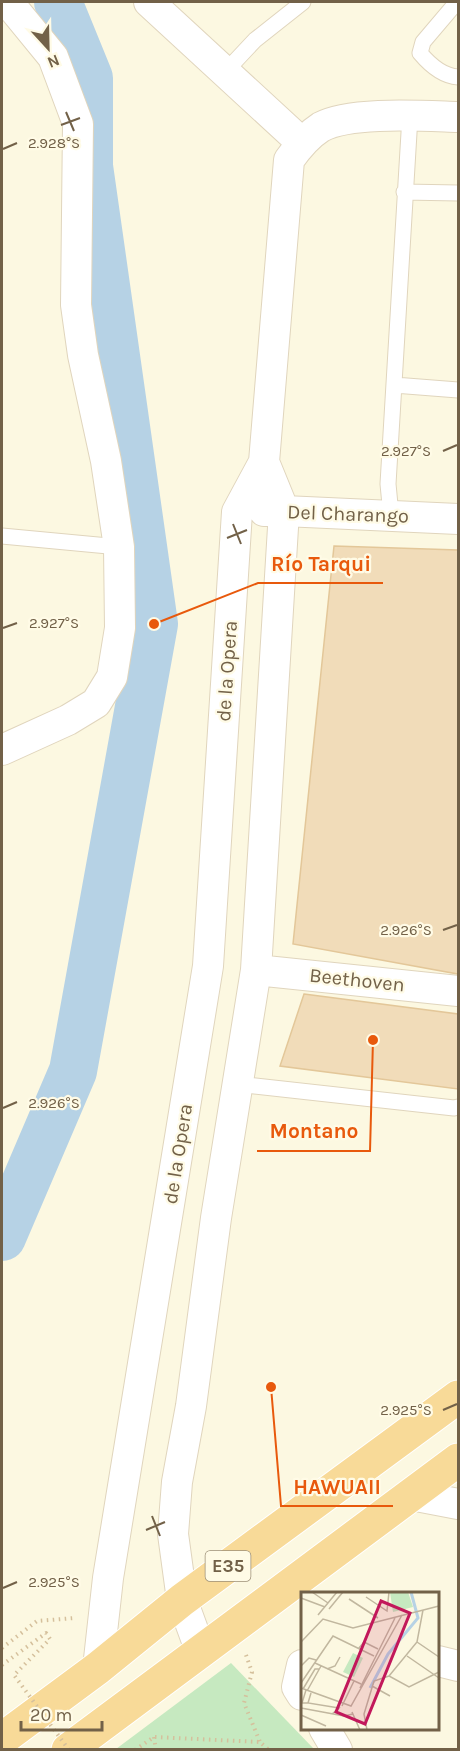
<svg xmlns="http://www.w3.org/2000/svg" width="460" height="1751" font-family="Karla,sans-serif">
<rect width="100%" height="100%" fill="#fcf8e1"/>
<path fill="#c6e9c0" d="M 231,1663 L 314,1749 L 116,1749 Z"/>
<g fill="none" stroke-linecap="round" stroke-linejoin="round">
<path stroke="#b6d2e5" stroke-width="48" d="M 2,1237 L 73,1071 L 154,624 L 89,166 L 89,78 L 58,2"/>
</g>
<path fill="#f1dcb9" stroke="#e3c799" stroke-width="1.5" d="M 334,546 L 458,550 L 458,974 L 293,944 Z
M 304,994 L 458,1014 L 458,1089 L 280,1066 Z"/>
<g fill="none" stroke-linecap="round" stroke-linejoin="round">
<defs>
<path id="service" d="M 457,2 L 423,42 L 420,53 C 430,65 442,76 458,77
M 225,72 L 255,40 L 303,2
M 404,192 L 458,193
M 394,385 L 458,390
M 391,515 L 388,484 L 410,116
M 2,536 L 119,547
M 237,1084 L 454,1108 L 458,1107"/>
<path id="minor" d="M 149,2 L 301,142
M 264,511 L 284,511 L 458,519
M 2,750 L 68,720 L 96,703 L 112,677 L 120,628 L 119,547 L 106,461 L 83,355 L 76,305 L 78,124 L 53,57 L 8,2
M 256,970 L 458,991
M 411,1495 L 458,1504
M 201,1652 L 182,1600 L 173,1534 L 177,1482 L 191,1406 L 216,1218 L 256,970 L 284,511 L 264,462
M 438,1661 L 458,1666
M 302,1665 L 297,1687 L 302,1695
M 98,1668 L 108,1578 L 208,966 L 237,512 L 264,462 L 289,160 C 298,147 307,136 321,127 C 350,111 424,116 458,117
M 324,1728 L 337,1750"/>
<path id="trunk" d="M 2,1739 L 98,1668 L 182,1600 L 458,1397
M 68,1750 L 458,1460"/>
</defs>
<use href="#service" stroke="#e0d5bd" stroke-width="17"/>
<use href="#minor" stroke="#e0d5bd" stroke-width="32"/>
<use href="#trunk" stroke="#fff" stroke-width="35"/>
<path stroke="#d5c09c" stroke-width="4" stroke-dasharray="1.5 4.5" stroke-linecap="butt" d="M 2,1648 L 37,1621 L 75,1618
M 246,1655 L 252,1672 L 244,1703 L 260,1742
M 154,1737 L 156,1750
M 135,1750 L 154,1737 L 260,1742 L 269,1750"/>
<use href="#service" stroke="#fff" stroke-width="15"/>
<use href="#minor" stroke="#fff" stroke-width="30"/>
<use href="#trunk" stroke="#f8da98" stroke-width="33"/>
<path stroke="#d5c09c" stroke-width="4" stroke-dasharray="1.5 4.5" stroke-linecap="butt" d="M 2,1665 L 46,1633 L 50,1639 L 14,1675 L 69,1750"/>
</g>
<path fill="none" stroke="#726148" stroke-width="2" d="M 66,112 L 74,131M 61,125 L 80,118M 3,149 L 17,143M 443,451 L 457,445M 233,524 L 241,544M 227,538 L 247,530M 3,628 L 17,623M 443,930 L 457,925M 3,1108 L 17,1102M 443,1410 L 457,1404M 152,1516 L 160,1536M 146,1530 L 165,1522M 3,1588 L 17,1582"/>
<g text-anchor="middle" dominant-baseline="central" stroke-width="4.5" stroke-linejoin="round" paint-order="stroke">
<rect fill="#fffbe6" stroke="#9c8f77" stroke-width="1.5" x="205.5" y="1551" width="45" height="30" rx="4.5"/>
<g font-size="18" font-weight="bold" fill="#726148">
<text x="228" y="1566">E35</text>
</g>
<g font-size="20" fill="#726148" stroke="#fffbe6">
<text transform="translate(348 514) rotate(2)">Del Charango</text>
<text transform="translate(227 671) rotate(-86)">de la Opera</text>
<text transform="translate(357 980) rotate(6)">Beethoven</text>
<text transform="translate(178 1154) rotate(-81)">de la Opera</text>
</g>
</g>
<g transform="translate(301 1592)">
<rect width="138" height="138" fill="#fcf8e1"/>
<path d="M 89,0 L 107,0 L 112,15 L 92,20 ZM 52,61 L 62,66 L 53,85 L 42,80 Z" fill="#c6e9c0"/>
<path fill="none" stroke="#b6d2e5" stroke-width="3" d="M 69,96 L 87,62 L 117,26 L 110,0"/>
<path fill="none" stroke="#c1b79f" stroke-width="1.5" d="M 11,0 L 27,11M 65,5 L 86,19 L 88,0M 0,6 L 24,15M 48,7 L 77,26M 28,17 L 42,0M 122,18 L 116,50 L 88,84 L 108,95 L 138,80M 17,23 L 36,0M 0,50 L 22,27 L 52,36 L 138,14M 116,50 L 138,65M 58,56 L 63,50 L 77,57M 106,64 L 138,86M 14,71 L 60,92M 0,74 L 8,66 L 15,68M 26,77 L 34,74 L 39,65M 0,91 L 32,44 L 73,64M 71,94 L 89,104M 0,96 L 50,114 L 101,23M 59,96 L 94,26M 2,97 L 14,77 L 18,77M 5,98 L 1,111 L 7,111M 6,99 L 20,74M 10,101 L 7,111 L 38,116 L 31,122M 41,114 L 53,89M 0,116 L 43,124 L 52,122M 51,120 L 59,138M 0,123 L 25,134M 66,138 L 63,122 L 73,89 L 88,84"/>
<path fill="#c2185b" fill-opacity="0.15" stroke="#c2185b" stroke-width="3" d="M 80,9 L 109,21 L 64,132 L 35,120 Z"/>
<rect width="138" height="138" fill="none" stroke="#726148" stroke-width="3"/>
</g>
<g font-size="15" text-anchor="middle" fill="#726148" stroke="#fffbe6" stroke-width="4.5" stroke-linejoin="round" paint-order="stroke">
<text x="54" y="148">2.928°S</text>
<text x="406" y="456">2.927°S</text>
<text x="54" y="628">2.927°S</text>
<text x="406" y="935">2.926°S</text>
<text x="54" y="1108">2.926°S</text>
<text x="406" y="1415">2.925°S</text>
<text x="54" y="1587">2.925°S</text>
</g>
<path fill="none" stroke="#e8590c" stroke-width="2" d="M154 624L258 583H383M373 1040L370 1151H257M271 1387L281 1506H393"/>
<g fill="#e8590c" stroke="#fffbe6" stroke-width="2">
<circle cx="154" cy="624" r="6"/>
<circle cx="373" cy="1040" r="6"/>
<circle cx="271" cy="1387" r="6"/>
</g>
<g font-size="21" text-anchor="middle" font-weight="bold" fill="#e8590c" stroke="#fffbe6" stroke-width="4.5" stroke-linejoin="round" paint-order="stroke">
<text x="321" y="571">Río Tarqui</text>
<text x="314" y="1138">Montano</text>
<text x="337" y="1494">HAWUAII</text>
</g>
<rect width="460" height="1751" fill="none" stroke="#726148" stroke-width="6"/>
<g transform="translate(48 48) rotate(158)" stroke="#fffbe6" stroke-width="4.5" paint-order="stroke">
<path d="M0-4.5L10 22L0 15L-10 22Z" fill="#726148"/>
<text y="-9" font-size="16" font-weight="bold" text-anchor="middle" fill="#726148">N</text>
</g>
<path d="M21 1721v9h81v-9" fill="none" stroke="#726148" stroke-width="3"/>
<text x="30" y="1721" font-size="18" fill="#726148" stroke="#fffbe6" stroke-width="4.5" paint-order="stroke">20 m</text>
</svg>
